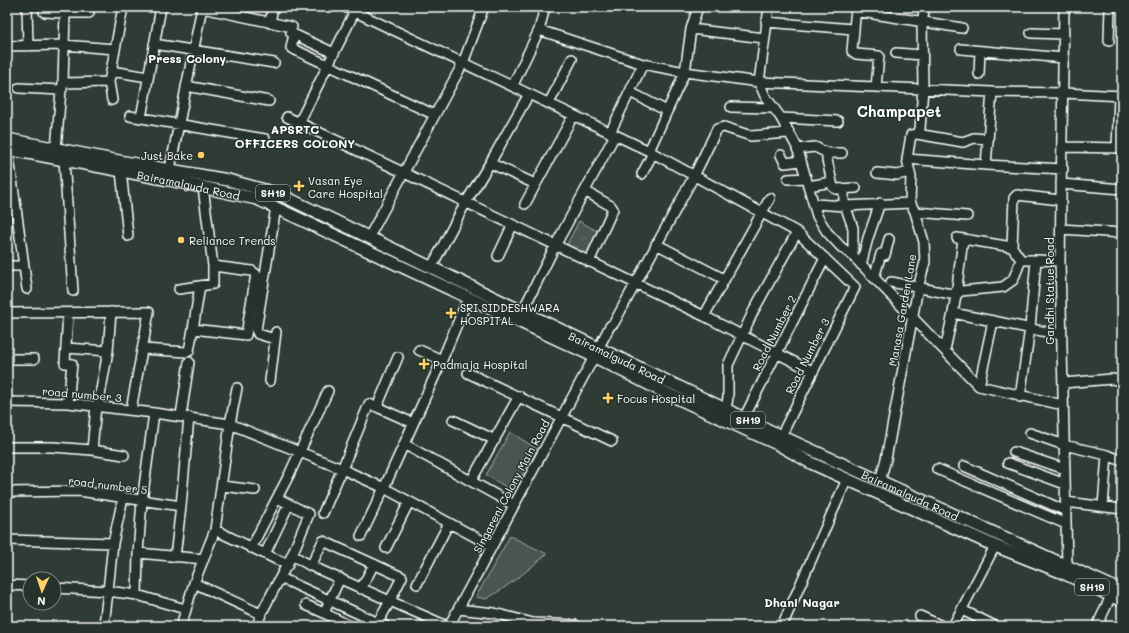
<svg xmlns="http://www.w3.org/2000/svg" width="1129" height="633" font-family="Mali,sans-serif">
<defs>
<pattern id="forest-crowns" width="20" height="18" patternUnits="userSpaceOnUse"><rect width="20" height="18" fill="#4a544f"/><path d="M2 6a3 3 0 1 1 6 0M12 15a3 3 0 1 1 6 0" fill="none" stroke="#656e69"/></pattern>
</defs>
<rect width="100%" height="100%" fill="#2f3b35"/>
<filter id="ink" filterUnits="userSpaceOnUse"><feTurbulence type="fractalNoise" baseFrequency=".025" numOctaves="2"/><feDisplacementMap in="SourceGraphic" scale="8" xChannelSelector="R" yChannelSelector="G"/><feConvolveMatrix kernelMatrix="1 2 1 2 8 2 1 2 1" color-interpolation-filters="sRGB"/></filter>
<g filter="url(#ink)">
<path fill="#4a544f" stroke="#a4aaa7" d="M 510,432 L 537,449 L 513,491 L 486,475 Z
M 510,536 L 547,554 C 528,570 509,586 486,599 L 476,597 Z"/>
<path fill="url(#forest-crowns)" stroke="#a4aaa7" d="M 579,221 L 599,232 L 587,255 L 567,244 Z"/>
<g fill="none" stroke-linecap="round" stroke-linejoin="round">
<defs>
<path id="minor" d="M 27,7 L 28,46
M 345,7 L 649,151
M 769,7 L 759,82 L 685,72 L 649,151 L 797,232 L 855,287 L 781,436
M 856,7 L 852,51 L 856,54 L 879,56 L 876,87
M 202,8 L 292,27
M 855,11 L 962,28
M 44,12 L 65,13 L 63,83 L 62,89
M 65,13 L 89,13
M 766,22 L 853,29
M 270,23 L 273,7
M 691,29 L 698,7
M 539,30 L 545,7
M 291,33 L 334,53
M 1031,33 L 1064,34
M 293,39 L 291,48 L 435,115
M 1109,41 L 1110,7
M 154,44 L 274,63
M 7,46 L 63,45 L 115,49
M 961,49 L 1064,58
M 896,53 L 922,55
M 111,71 L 148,77
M 979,74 L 980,51
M 109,82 L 112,100
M 63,83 L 109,82 L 123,7
M 513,85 L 539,30 L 643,64
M 186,86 L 269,101
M 19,88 L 61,90 L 56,149
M 630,92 L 667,111
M 992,92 L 986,165 L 1063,169
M 549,103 L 572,59
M 731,107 L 773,108
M 130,116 L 265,139
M 287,117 L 704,316
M 141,118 L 161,7
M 781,118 L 838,121
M 299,123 L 355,11
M 610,133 L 643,64 L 685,72 L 691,29 L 764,38
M 917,134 L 963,142 L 974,138 L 988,139
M 1063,147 L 1122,148
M 1117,148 L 1119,96
M 797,149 L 815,147 L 827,153 L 842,153
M 827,153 L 827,160 L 832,182
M 781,155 L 785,163 L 801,161
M 907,159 L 986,165
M 64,160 L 73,291
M 490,163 L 529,94
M 170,169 L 202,7
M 121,171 L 128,236
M 877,173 L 897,175 L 910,172
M 642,174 L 653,153
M 788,179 L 805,178
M 1061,184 L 1122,189
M 808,186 L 832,182 L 833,187 L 836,189 L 856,188
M 844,189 L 844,202 L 853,228 L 853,256
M 585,191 L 611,206 L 613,209 L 589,262
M 770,198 L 704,316 L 812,371
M 525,204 L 573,116
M 815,204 L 845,206 L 911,203
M 915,212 L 967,216
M 1061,229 L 1122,233
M 369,237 L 463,63 L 484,7
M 957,238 L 1012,247 L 1021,260
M 656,244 L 724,279
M 1012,247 L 1014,198 L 1017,195 L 1060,200
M 498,256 L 512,226
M 861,265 L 868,238 L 880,203
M 7,266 L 24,266 L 8,150
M 24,266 L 27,289
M 431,268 L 466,202 L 490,163 L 535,184
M 874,278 L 881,254 L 885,255 L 889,239
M 891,282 L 956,295 L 953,313
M 200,286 L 193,329 L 246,335 L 256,274 L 252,271 L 213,266 L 203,187
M 179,289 L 213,284 L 213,266
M 956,295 L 961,291 L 1003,287 L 1013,280 L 1021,260 L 1036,260
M 956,295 L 963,239
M 522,312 L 555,246 L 615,135
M 7,313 L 149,312 L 131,410
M 68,313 L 65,363 L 72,364 L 68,403
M 275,339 L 258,334 L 256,330 L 276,207
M 66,348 L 108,351
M 143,349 L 186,352 L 189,351 L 193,329
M 598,349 L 610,326 L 614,323 L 694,176 L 717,129 L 724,127 L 751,136 L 788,133
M 945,350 L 953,313 L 993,321
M 7,359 L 34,359
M 442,360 L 468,298
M 468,373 L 612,441
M 270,381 L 276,332
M 1063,383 L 1112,379 L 1122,381
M 979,386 L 993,321 L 1061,335
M 1020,397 L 1030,328 L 1036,260 L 1060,261
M 7,402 L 68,403 L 154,413
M 1063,405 L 979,386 L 853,256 L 841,247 L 827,232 L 817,216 L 797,147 L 781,118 L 765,96 L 759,82 L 992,92 L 1064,93 L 1122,96
M 98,406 L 108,351 L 111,312
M 377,407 L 413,423
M 726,410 L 728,397 L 728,365 L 755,308 L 797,232
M 181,416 L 189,362
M 744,418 L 825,258
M 453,420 L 495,440
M 1030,433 L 1064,445 L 1107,455
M 404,444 L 442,360 L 419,350
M 7,447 L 53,447 L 92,450 L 96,406
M 92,450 L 124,455
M 1014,452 L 1065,469
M 1008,463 L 1065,484
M 964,466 L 1066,511
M 937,469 L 1066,524
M 471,481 L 519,396
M 880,481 L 886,459 L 918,288 L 925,262 L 924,242 L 915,212 L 910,202 L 911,177 L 907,159 L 911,135 L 917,134 L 920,129 L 923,88 L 922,22 L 925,7
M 222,486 L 255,490
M 7,492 L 79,491 L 181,506
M 123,498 L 113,543 L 108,591 L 137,595 L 185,609
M 277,498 L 309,514 L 292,555
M 1066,502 L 1122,509
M 1103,506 L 1107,455 L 1122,461
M 323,513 L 342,469 L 384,488 L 361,536
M 215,530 L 230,424 L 342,469 L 369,404 L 377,407 L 398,357
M 7,540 L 113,543
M 492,546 L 384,488 L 404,444 L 514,505
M 251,548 L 289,475 L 328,391
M 386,548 L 409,502
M 138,553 L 142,501 L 154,413 L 230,424 L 237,388
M 265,554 L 289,504
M 175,557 L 181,506 L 189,417
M 311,566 L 323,541 L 402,577 L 390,601 L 447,626
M 1064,570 L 1067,565 L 1060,261 L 1064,7
M 281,578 L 385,626
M 340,578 L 324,613 L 350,626
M 194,583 L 261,614
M 417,584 L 449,523
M 7,585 L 30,586
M 54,588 L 108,591 L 104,626
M 361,589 L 374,564
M 137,595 L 138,553 L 204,559
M 306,605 L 324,613
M 458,609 L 494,613 L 533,623 L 575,625
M 962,610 L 995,626
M 920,616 L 942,626
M 181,626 L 194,583 L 215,530 L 288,565
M 257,626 L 261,614 L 292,555 L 311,566 L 390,601 L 376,626
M 449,626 L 594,357
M 782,626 L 847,479
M 953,626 L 995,546
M 1097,626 L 1111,596"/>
<g id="major">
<path id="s1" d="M 7,139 L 119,161 L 228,180 L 279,194 L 781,436 L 1122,591"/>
<path id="s2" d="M 7,149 L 169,180 L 257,199 L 593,356 L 668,394 L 777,444 L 811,463 L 995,546 L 1063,573 L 1122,601"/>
</g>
</defs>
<use href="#minor" stroke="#fff" stroke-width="12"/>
<use href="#major" stroke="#fff" stroke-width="14"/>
<use href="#minor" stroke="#26332d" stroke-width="9"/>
<use href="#major" stroke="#26332d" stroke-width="11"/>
</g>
</g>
<g fill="#ffd166" stroke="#26332d" stroke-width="1.5">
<circle cx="201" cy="155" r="4"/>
<path d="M297 180h4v4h4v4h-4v4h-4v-4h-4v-4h4z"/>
<circle cx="181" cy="240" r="4"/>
<path d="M449 307h4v4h4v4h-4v4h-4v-4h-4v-4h4z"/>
<path d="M422 358h4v4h4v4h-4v4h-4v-4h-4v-4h4z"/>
<path d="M606 392h4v4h4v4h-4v4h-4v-4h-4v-4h4z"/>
</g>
<g text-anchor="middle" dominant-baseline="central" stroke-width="3" stroke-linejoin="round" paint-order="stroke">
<g fill="#26332d" stroke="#bec2c0" stroke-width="1">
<rect x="256" y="185" width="34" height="16" rx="3"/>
<rect x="731" y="412" width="34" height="16" rx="3"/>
<rect x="1075" y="579" width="34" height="16" rx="3"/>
</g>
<g font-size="10" font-weight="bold" fill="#fff">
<text x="273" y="193">SH19</text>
<text x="748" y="420">SH19</text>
<text x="1092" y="587">SH19</text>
</g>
<g font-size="11" fill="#fff" stroke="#26332d" text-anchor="start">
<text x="193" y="155" text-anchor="end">Just Bake</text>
<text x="308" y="180">Vasan Eye<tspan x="308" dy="13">Care Hospital</tspan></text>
<text x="189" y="240">Reliance Trends</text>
<text x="460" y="307">SRI SIDDESHWARA<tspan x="460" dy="13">HOSPITAL</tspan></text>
<text x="433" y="364">Padmaja Hospital</text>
<text x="617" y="398">Focus Hospital</text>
</g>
<g font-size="11" fill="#fff" stroke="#26332d">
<text stroke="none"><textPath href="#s2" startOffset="185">Bairamalguda Road</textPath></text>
<text transform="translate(1049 291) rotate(-90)">Gandhi Statue Road</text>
<text transform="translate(902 310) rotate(-80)">Manasa Garden Lane</text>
<text transform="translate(774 333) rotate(-63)">Road Number 2</text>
<text transform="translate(807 356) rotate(-63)">Road Number 3</text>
<text stroke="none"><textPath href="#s1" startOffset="653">Bairamalguda Road</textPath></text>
<text transform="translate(82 394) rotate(5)">road number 3</text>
<text transform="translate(108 485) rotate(7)">road number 5</text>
<text transform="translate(511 486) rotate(-62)">Singareni Colony Main Road</text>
<text stroke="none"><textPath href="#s1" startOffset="977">Bairamalguda Road</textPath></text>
</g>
<g font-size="12" font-weight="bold" fill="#fff" stroke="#26332d">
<text x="187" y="58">Press Colony</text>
<text x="295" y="129">APSRTC<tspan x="295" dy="14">OFFICERS COLONY</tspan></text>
<text x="802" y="602">Dhani Nagar</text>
</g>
<g font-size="15" font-weight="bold" fill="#fff" stroke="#26332d">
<text x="899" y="111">Champapet</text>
</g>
</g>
<rect width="1129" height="633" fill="none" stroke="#26332d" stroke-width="24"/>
<rect x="12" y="12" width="1105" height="609" fill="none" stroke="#fff" stroke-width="1.5" filter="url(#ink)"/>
<g transform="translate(42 591) rotate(183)"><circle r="19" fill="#26332d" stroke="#7d8581"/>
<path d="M0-3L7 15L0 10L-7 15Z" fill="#ffd166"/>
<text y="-6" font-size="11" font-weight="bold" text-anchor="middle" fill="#ffffff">N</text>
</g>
</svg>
